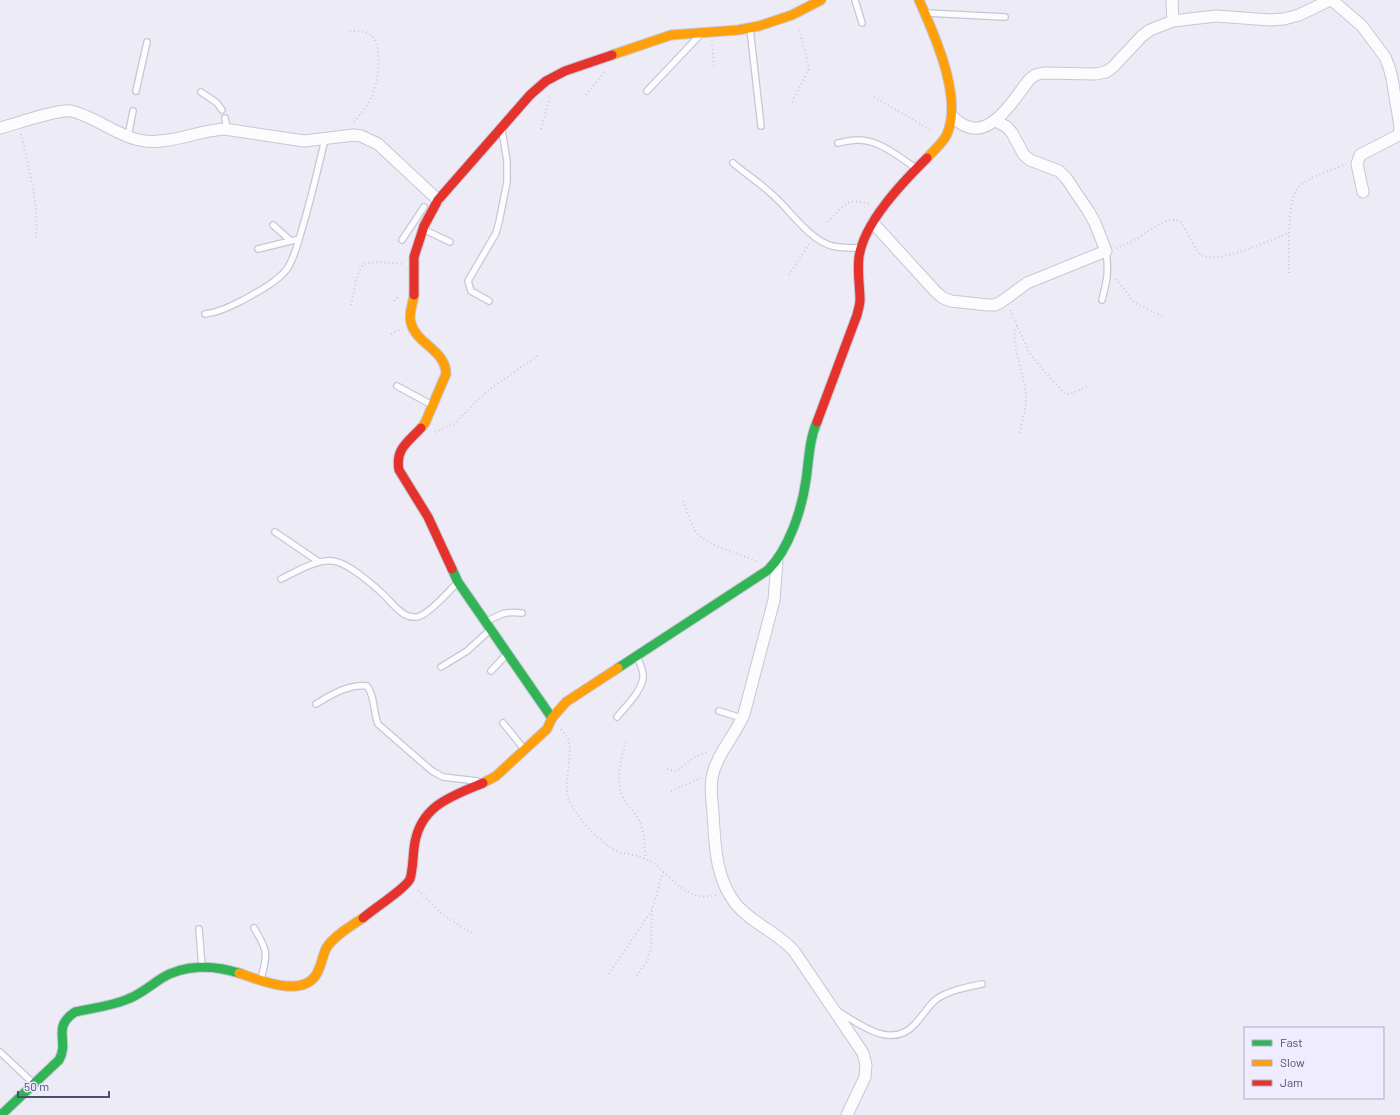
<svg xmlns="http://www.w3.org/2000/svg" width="1400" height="1115" font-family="Barlow,sans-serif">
<rect width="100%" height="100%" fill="#ecebf6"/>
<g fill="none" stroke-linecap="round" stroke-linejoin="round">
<defs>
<path id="lane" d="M 855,0 L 862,23
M 927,13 L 1005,17
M 750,29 L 761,126
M 136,91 L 147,42
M 647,91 L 699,36
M 201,92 L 217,103 L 222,110
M 225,118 L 227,129
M 128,136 L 133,111
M 838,143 C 844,142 851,140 857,140 C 878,139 899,157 916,168
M 733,163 C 747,175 763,185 776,198 C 792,213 810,240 832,246 C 841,248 850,248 859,248
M 273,225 L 291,241
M 423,229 L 450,242
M 402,240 L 424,207
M 258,249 L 299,239
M 1102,300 C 1107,280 1109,272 1106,251
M 489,301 L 471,291 L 468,281 L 496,233 L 499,222 L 507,182 L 507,161 L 502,130
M 205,314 C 220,312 231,306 245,299 C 259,291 277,282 287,269 C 295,257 298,242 302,229 C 311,199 318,169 325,139
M 397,386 L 432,405
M 275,532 L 319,562
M 281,579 C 296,572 316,559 333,561 C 347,562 375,586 385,596 C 392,603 399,613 408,616 C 412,617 417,618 420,616 C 431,612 448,592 457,583
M 486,622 C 500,614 506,611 522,613
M 441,667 L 467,651 L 490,630
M 491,671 L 507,654
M 316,704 C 331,695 348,684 367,686 C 375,696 373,712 378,724 L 432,771 L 443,777 L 477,781
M 719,711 L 742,718
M 617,717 C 626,706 641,692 643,678 C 644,671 640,663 637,657
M 503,723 L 524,749
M 254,928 C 268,951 268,953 261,979
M 199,929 L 202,967
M 838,1011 C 860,1025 892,1050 915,1024 C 923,1016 929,1004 938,998 C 951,990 967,987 982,984
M 0,1052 L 34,1084"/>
<path id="street" d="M 1172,0 L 1173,21
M 1332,0 L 1362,26 L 1385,57 L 1389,67 L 1392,78 L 1400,126 L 1399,135 L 1360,155 L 1357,164 L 1363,192
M 952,116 C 985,150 1010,104 1029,80 L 1035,75 L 1043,73 L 1096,74 L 1106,72 L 1113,67 L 1142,36 L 1150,30 L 1173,21 L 1216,16 L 1270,20 L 1284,19 L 1299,15 L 1330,0
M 0,128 C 15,124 58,109 71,111 C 94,116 116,135 139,140 C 167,146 196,131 224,129 L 304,141 L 354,135 L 361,136 L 378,144 L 438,200
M 873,223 L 936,292 L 943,298 L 951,301 L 988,305 L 995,305 L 1001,302 L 1027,283 L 1106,251 L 1095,223 L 1089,212 L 1066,178 L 1059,171 L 1030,160 L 1024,155 L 1012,133 L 1007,127 L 996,121
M 777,561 L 774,600 L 744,714 C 736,734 720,750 714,770 C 709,784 712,799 713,813 C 715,844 715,877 735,903 C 751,923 777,932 794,951 L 863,1053 L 866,1065 L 865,1077 L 847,1115"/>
<path id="fast" d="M 452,569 L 458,582 L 552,718
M 618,668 L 768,570 C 789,549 802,509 806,480 C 809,460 809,440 817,422
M 1,1115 L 59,1060 C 70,1041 51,1028 75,1012 C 93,1008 112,1006 128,999 C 141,994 151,985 162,978 C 185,964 214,965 239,973"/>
<path id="slow" d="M 919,0 C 934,34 963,97 947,134 C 943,143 934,150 927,158
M 612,55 L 671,35 L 738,30 L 759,26 L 792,15 L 821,0
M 414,295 C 413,304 408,314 411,323 C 416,344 446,350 446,374 L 425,423 L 421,428
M 483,783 L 496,776 L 547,729 L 552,718 L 566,702 L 618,668
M 239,973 C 259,980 301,998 316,975 C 322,966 322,955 327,947 C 334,936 352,925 363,918"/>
<path id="jam" d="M 414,295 L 414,257 L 424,226 L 438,200 L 530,95 L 546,81 L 565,71 L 612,55
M 817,422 L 857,315 C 858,310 860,305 860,300 C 860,286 857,272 859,257 C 864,222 903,182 927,158
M 421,428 C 408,442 395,449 399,470 L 428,517 L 452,569
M 363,918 C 372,910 406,888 410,879 C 413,871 413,851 415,842 C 422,805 452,796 483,783"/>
</defs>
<use href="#lane" stroke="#c6c7d5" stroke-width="8"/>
<use href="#street" stroke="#c6c7d5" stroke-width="13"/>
<use href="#fast" stroke="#c8c8d7" stroke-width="11"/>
<use href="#slow" stroke="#c8c8d7" stroke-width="11"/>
<use href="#jam" stroke="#c8c8d7" stroke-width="11"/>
<path stroke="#cbcbd7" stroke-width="2" stroke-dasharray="1 3" stroke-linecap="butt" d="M 350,31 C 357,31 365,31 371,35 C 384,46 378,85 371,98 C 367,107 359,115 353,124
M 712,45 L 714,66
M 586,95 L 604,72
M 874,97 L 932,131
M 792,102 L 809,68 L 806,54 L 798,27
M 541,129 L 550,96
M 21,134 C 29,169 39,203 36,239
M 828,222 C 844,206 845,197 869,204
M 1116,248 C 1123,245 1130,243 1136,239 C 1147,233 1169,213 1181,222 C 1186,230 1194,248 1200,254 C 1213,267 1273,239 1289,233
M 1289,273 C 1289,255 1286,199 1299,187 C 1310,176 1332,170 1346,164
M 789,275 L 809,244
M 1116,279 L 1135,303 L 1162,316
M 394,301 L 400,295
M 351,305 C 353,296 357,270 363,265 C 370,260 393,263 402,264
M 1010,310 L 1029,352 L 1043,370 L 1065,394 L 1071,394 L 1090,385
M 1017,326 C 1012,334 1015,345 1017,354 C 1021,368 1025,383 1026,397 C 1026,410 1022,422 1019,434
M 391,334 L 399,330
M 435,432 L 454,424 L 486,392 L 540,354
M 683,501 C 687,511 690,523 696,532 C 706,546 741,553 757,562
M 561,729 C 563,732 565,734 567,737 C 576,755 559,786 572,806 C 581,821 600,843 617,851 C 621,853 625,853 629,854 C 645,858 652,860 663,872 L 652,910 L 608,975
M 626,742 C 621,758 615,781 623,797 C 628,807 637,813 641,825 C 645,836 644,848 646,859
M 667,769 L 675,771 L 678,770 L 693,758 L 709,751
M 671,791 L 701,778
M 663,872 C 682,888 692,901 718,895
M 418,890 L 443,915 L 473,934
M 637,976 L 648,959 L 651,947 L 652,910"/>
<use href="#lane" stroke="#fcfcfe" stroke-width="5.5"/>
<use href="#street" stroke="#fcfcfe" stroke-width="11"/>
<use href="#fast" stroke="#30b455" stroke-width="9"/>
<use href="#slow" stroke="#ff9f0a" stroke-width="9"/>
<use href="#jam" stroke="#e5322d" stroke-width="9"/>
</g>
<rect x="1244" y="1027" width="140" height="72" fill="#eeecfe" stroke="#adaec6"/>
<rect x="1252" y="1040" width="20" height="6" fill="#30b455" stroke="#adaec6"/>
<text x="1280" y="1047" font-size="12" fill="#4c5173">Fast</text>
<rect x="1252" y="1060" width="20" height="6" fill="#ff9f0a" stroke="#adaec6"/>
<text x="1280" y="1067" font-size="12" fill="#4c5173">Slow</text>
<rect x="1252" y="1080" width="20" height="6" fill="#e5322d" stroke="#adaec6"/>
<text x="1280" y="1087" font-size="12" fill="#4c5173">Jam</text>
<path d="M18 1091v6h91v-6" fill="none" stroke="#4c5173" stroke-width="2"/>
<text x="24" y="1091" font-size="12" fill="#4c5173" stroke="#eeecfe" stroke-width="3" paint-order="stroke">50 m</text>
</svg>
